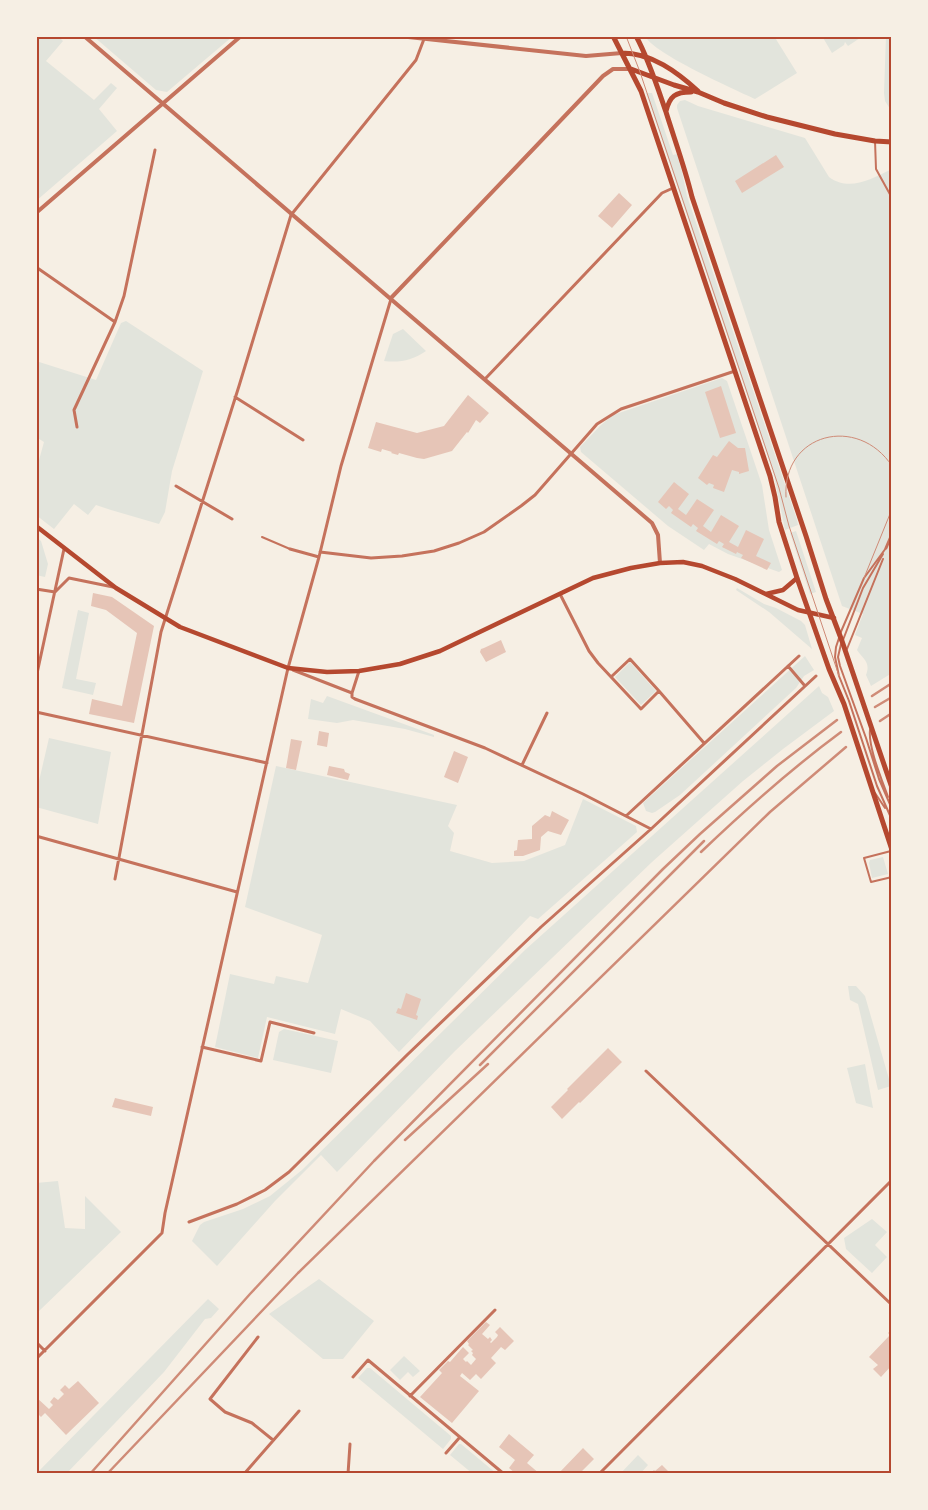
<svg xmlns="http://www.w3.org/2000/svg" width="928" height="1510" font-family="'Public Sans',sans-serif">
<rect width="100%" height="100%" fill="#f6efe4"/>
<path fill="#e2e4dc" d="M 36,36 L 58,36 L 63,41 L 46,61 L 94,100 L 111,83 L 117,88 L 99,109 L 117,131 L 36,201 Z
M 93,36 L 233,36 L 167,92 L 156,90 Z
M 645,36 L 747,36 L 748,38 L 753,36 L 774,36 L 797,73 L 755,99 C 734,89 654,54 645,36 Z
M 822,36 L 860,36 L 860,38 L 848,46 L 845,42 L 844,45 L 832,53 Z
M 886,36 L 892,36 L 892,112 L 885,101 L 884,93 Z
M 646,93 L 652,93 L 673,155 L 677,154 L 682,172 L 687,196 L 797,520 L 798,525 L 785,530 L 774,475 Z
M 685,100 L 698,106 L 805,138 L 829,177 C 849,192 871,179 890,170 L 892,167 L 892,673 L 871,686 L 866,675 C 871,662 863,659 857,650 L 862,638 L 855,635 L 863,614 L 842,606 L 677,108 L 677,105 L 680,101 Z
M 126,321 L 203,371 L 172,471 L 165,512 L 159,524 L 111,510 L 96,505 L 88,515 L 74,504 L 54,529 L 36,515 L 36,471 L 44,442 L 36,437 L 36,361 L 96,380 L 121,323 Z
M 403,329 L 426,351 C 413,360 400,363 384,361 L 393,334 Z
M 722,378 L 727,381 L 762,485 L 769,530 L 782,570 L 779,572 L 728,554 L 709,544 L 704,550 L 668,526 L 581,452 L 580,447 L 601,425 L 613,415 Z
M 796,531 L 816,592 L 810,594 L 790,533 Z
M 36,537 L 41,541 L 48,564 L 45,577 L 36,575 Z
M 737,588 L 764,604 L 776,608 L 801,621 L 805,625 L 812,649 L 769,612 L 736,590 Z
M 78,610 L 89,613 L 76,679 L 96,683 L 93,695 L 62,688 Z
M 805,656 L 814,670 L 804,676 L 796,688 L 680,795 L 655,812 L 652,813 L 646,811 L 643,803 Z
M 630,662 L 656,691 L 641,705 L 615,677 Z
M 819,686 L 822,693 L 828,697 L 834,711 L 783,749 L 743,781 L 652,862 L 455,1051 L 337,1172 L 321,1155 L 275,1201 L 217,1266 L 192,1241 L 200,1225 L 204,1222 L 243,1209 L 270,1196 L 302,1170 L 525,950 Z
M 327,696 L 434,735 L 434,737 L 405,729 L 353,720 L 337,723 L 308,719 L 311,699 L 323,703 Z
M 49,738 L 111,752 L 98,824 L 36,807 L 36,794 Z
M 276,766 L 457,805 L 448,826 L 454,833 L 450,851 L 492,863 L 524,861 L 565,845 L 583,799 L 636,826 L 637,832 L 538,919 L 530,916 L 399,1052 L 370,1021 L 341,1009 L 335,1034 L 267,1017 L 258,1058 L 215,1047 L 230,974 L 274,984 L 276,976 L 308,983 L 322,935 L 245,907 Z
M 883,857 L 888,874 L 872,878 L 869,863 L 870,860 Z
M 848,986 L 856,986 L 865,996 L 891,1086 L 878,1090 L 858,1004 L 850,1000 Z
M 284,1029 L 338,1041 L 331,1073 L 273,1060 L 279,1032 Z
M 865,1064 L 873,1108 L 856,1103 L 847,1068 Z
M 58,1181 L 65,1228 L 85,1229 L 85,1196 L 121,1232 L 39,1311 L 36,1308 L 36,1183 Z
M 872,1219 L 887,1232 L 875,1245 L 887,1257 L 872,1273 L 846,1249 L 844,1238 Z
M 319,1279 L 374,1321 L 343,1359 L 323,1359 L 269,1314 Z
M 208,1299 L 219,1309 L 211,1318 L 205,1319 L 164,1372 L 66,1474 L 36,1474 Z
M 404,1356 L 420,1371 L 413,1377 L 408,1372 L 400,1380 L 390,1370 Z
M 367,1368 L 370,1368 L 451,1436 L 451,1439 L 443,1449 L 358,1378 Z
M 459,1444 L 461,1444 L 497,1474 L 473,1474 L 450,1455 Z
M 638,1455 L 648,1465 L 640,1474 L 620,1474 Z"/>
<path fill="#e6c5b7" d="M 776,155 L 784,167 L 742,193 L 735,181 Z
M 619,193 L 632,205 L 612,228 L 598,216 Z
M 721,386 L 736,433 L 720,438 L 705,392 Z
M 468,395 L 489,413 L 480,423 L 476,420 L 468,433 L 467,432 L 452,451 L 424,459 L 417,458 L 399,453 L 398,455 L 391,453 L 392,452 L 382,449 L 381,452 L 368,448 L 376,422 L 417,433 L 444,426 Z
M 729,441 L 738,448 L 745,448 L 749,471 L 739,474 L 739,472 L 732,470 L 724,492 L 713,488 L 714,485 L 709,483 L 707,485 L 698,478 L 713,455 L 717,457 Z
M 674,482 L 689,494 L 678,509 L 686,515 L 697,499 L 714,510 L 703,526 L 711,532 L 721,515 L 739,526 L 729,542 L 738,547 L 746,530 L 764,539 L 756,556 L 771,563 L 767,570 L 741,558 L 743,555 L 737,552 L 736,554 L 722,547 L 724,544 L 719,541 L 717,544 L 696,531 L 698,528 L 693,524 L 691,527 L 671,513 L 673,510 L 669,506 L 666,509 L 658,502 Z
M 93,593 L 112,597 L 154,626 L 134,723 L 89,714 L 92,699 L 122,706 L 137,633 L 106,610 L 91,606 Z
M 501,640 L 506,652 L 486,662 L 480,652 L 481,649 L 484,648 Z
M 319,731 L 329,733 L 327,747 L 317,745 Z
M 291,739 L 302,741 L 296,770 L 286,768 Z
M 454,751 L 468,757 L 458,783 L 444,777 Z
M 329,766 L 344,769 L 345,772 L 350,774 L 348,780 L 327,775 Z
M 552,811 L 569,820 L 561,835 L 548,831 L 541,837 L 540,850 L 523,856 L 514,856 L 514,851 L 517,850 L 518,840 L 532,839 L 532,826 L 545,815 L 550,817 Z
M 406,993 L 421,999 L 416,1015 L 418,1016 L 417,1020 L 396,1013 L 398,1008 L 401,1009 Z
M 608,1048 L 622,1062 L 580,1103 L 579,1102 L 562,1119 L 551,1107 L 568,1090 L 567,1089 Z
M 115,1098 L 153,1107 L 151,1116 L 112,1107 Z
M 486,1322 L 490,1325 L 482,1334 L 488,1339 L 490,1337 L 492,1340 L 490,1342 L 491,1343 L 497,1337 L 498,1335 L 495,1332 L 500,1327 L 514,1341 L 505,1350 L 501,1347 L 491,1358 L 496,1363 L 481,1379 L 476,1374 L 470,1380 L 462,1373 L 460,1376 L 479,1391 L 452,1423 L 420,1397 L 442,1373 L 439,1370 L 448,1361 L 450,1362 L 463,1347 L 469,1353 L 463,1359 L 466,1362 L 467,1361 L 471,1365 L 476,1359 L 472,1355 L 473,1353 L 471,1351 L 473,1350 L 468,1345 L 469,1344 L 467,1341 Z
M 892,1329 L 892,1365 L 881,1377 L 873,1369 L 878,1365 L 869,1357 L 890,1335 L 888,1333 Z
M 78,1381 L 99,1403 L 66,1435 L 45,1413 L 41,1417 L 36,1412 L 36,1397 L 49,1409 L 53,1405 L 50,1402 L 54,1397 L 58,1400 L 64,1394 L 60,1390 L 65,1385 L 69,1389 Z
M 509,1434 L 534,1455 L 527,1463 L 540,1474 L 516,1474 L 509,1468 L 515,1460 L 499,1447 Z
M 583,1448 L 594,1459 L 579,1474 L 558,1474 Z
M 662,1465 L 671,1474 L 650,1474 L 654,1470 L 655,1471 Z"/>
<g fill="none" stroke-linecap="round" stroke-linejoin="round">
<path stroke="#c5725c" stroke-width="2" d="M 875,141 L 876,169 L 892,198
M 262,537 L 290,549
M 840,634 L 864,578 L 886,548
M 839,638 L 836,647 L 835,657 L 839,676 L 849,701 L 877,786 L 892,820
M 843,640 L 863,588 L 883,554
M 841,644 L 838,657 L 840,666 L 866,738 L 879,779 L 892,809
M 847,649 L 883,559
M 870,730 C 868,747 882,780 888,797
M 875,793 L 885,808
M 891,851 L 864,858 L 871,882 L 892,877"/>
<path stroke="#c5725c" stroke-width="3" d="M 36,267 L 115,322
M 485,379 L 662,193 L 673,188
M 235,397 L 303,440
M 77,427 L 74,410 L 115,322 L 124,296 L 155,150
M 176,486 L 232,519
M 886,548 L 892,534
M 290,549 L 319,557
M 320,552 L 371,558 L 402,556 L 434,551 L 459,543 L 484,532 L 521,506 L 535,495 L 597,424 L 621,409 L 735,371
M 36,589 L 55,592 L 69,578 L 113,587
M 560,594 L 589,651 L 598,663 L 641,709 L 659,691 L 704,743
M 788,666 L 805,686
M 293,670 L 352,693
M 359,671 L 352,693 L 352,697 L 355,699 L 485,748 L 583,794 L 651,829
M 611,677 L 630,659 L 659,691
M 36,678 L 64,549
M 36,712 L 267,763
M 522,765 L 547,713
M 626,816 L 799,656
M 36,836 L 237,892
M 115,879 L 161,632 L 239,386 L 291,215 L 416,60 L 424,39
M 202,1047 L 261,1061 L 270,1022 L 314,1033
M 646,1071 L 892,1305
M 189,1222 L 237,1204 L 265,1190 L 289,1172 L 407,1055 L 541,927 L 651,829 L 816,676
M 258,1337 L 210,1399 L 225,1412 L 252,1423 L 273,1440
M 36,1342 L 45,1351
M 36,1359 L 162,1233 L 165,1213 L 288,668 L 319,557 L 341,466 L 391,299
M 353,1377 L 368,1360 L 504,1474
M 410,1396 L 495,1310
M 446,1453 L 460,1437
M 244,1474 L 299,1411
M 348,1474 L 350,1444
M 599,1474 L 892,1180"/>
<path stroke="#c5725c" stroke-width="4" d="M 84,36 L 652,523 L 658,535 L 660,563
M 399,36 L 586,56 L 622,53
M 36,213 L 241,36
M 391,298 L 603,76 L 613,69 L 631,69"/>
<path stroke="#b5482f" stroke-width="4.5" d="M 36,526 L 116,588 L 180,627 L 288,668 L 327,672 L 359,671 L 400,664 L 440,651 L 593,578 L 631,568 L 660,563 L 683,562 L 702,566 L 735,579 L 798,610 L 834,618
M 766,594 L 783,590 L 797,578"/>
<path stroke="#b5482f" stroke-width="5" d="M 613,36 L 641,91 L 770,476 L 775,497 L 779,522 L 797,578 L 829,669 L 844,704 L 892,850
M 636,36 C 649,60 657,86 666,112 C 675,141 685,168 692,197 L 806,536 L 826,599 L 842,641 L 892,788
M 622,53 C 652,53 677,72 698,91
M 631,69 L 674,85 L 698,92 L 724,103 L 767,117 L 835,134 L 875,141 L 892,142
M 666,111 C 670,96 675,92 691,92"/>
<path stroke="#cf8b77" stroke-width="1" d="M 626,36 L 640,72 L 779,488 L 789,526 L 839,676
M 786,497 C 782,433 858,414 892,466
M 864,578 L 892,509"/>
<path stroke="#cf8b77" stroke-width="2.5" d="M 872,696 L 892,683
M 875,707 L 892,697
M 880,721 L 892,713
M 701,852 C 746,809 791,769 841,732
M 480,1065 L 704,841
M 405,1140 L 488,1064
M 90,1474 L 250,1294 L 374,1161 L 663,869 L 700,834 L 777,766 L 837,720
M 107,1474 L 298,1273 L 770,812 L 846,747"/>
</g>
<rect width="928" height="1510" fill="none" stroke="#f6efe4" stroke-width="75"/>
<rect x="38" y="38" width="852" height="1434" fill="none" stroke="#b5482f" stroke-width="2"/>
</svg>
